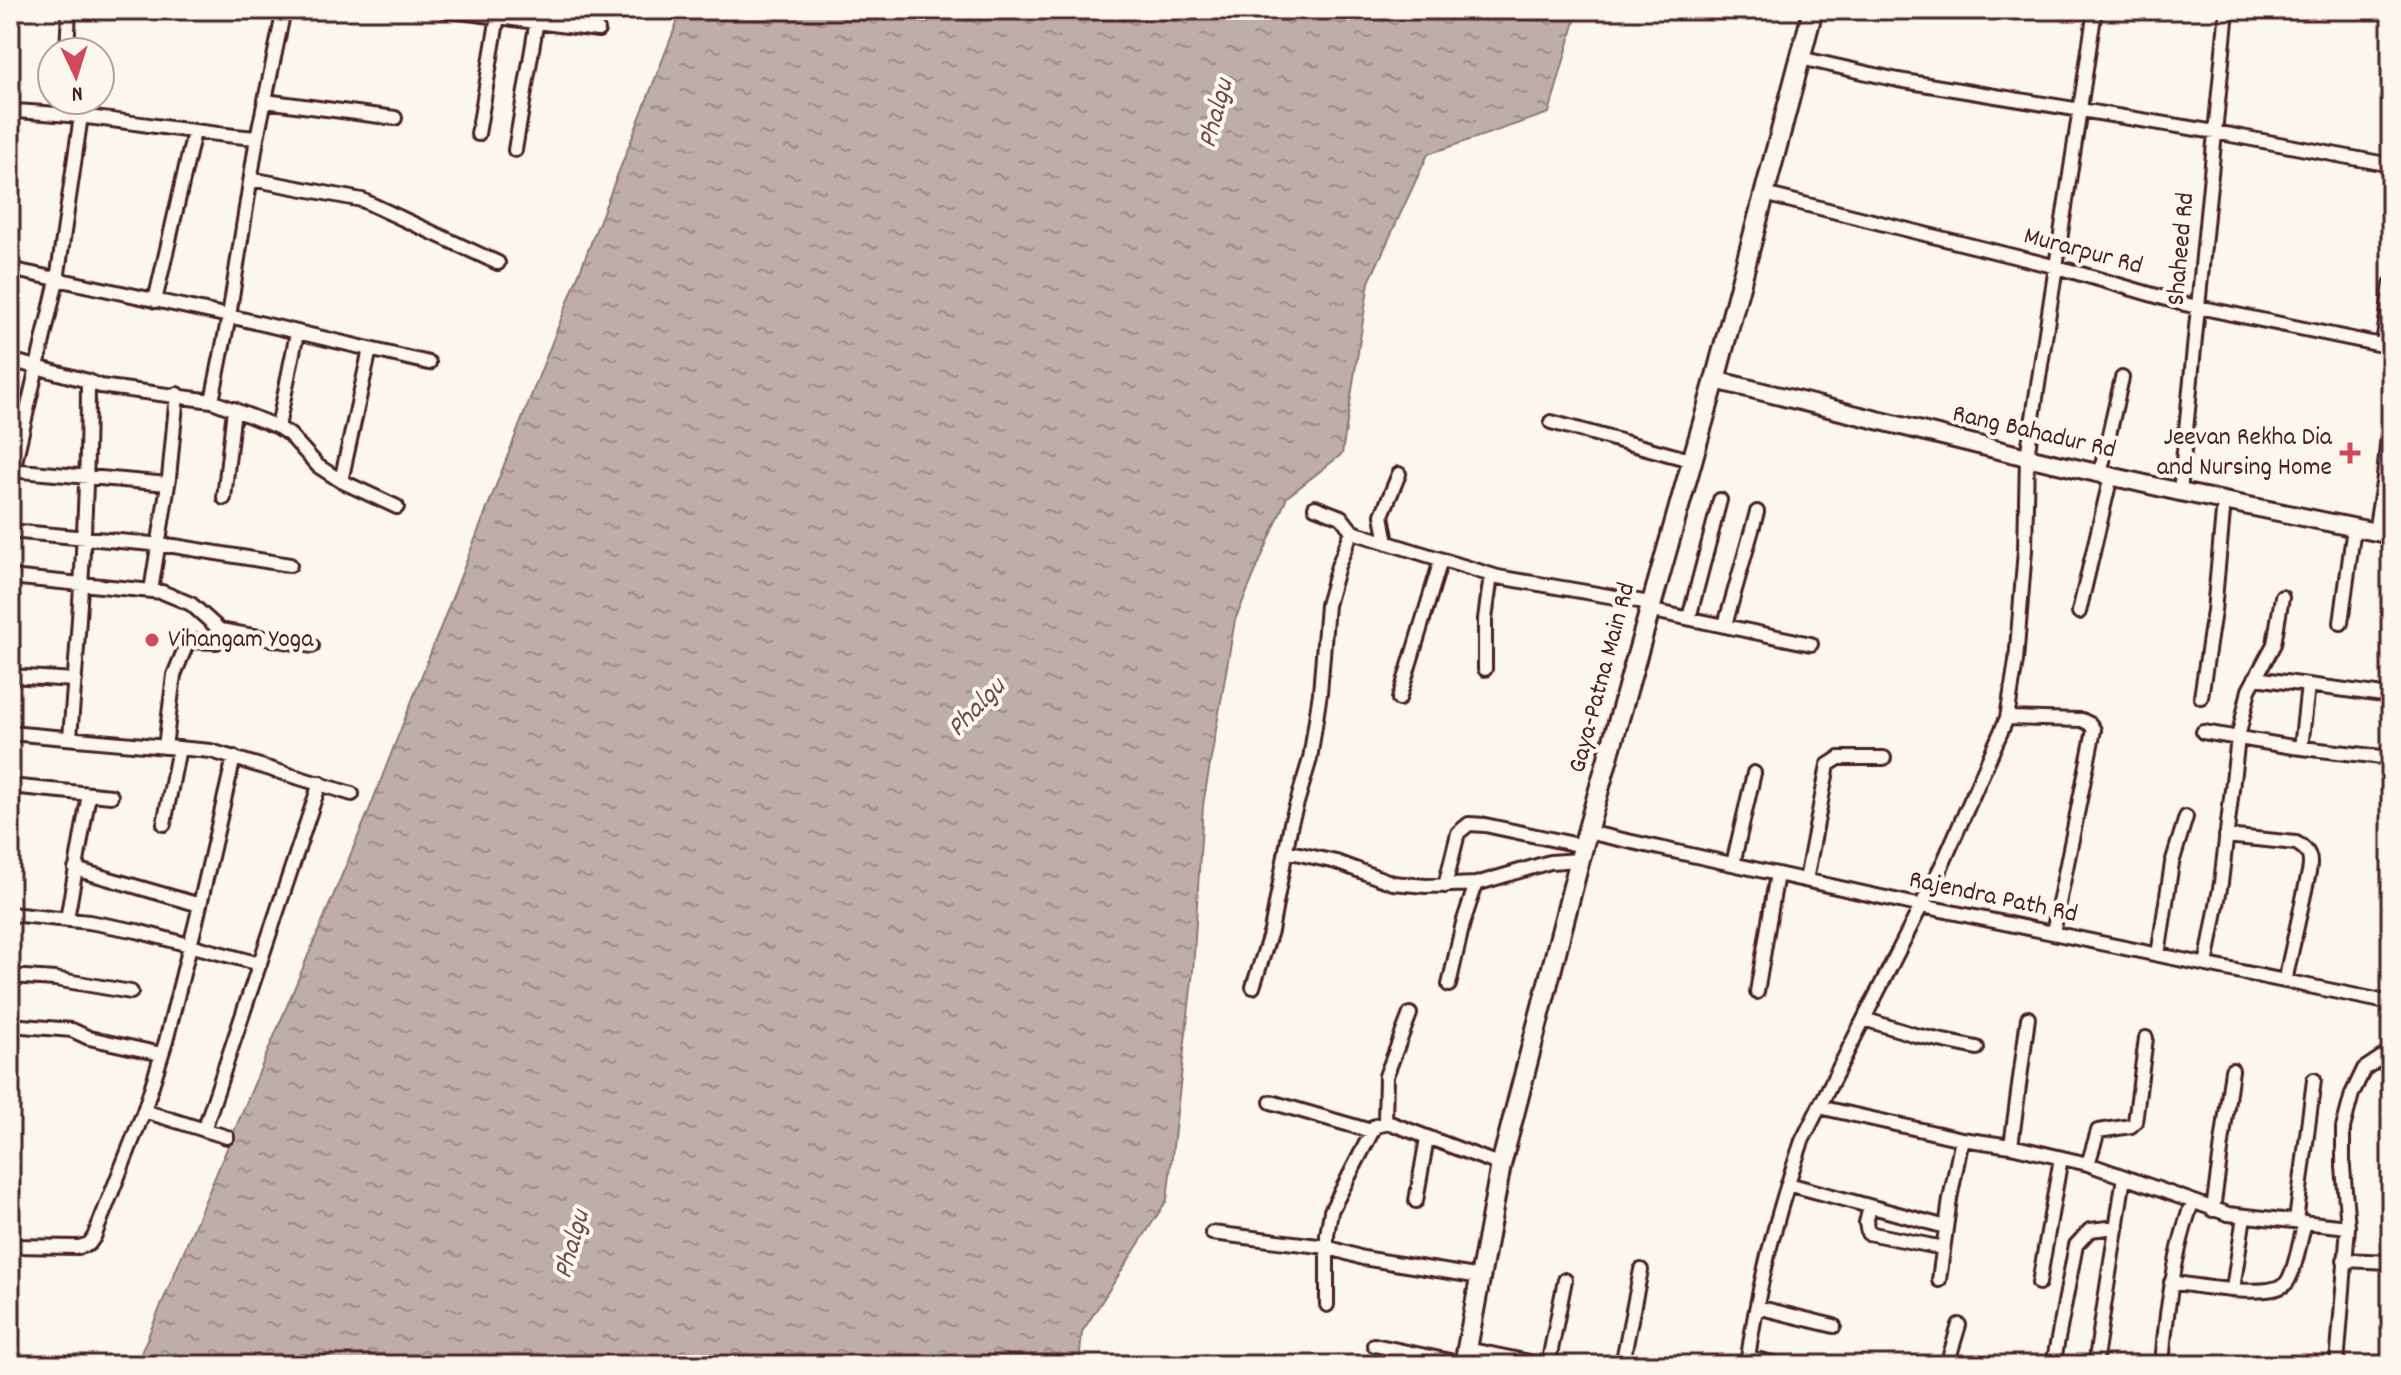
<svg xmlns="http://www.w3.org/2000/svg" width="2401" height="1375" font-family="Dekko,sans-serif">
<defs>
<pattern id="water-ripples" width="26" height="14" patternUnits="userSpaceOnUse" patternTransform="scale(2)"><rect width="26" height="14" fill="#bfadaa"/><path d="M2 4q2-2 4 0t4 0M15 11q2-2 4 0t4 0" fill="none" stroke="#9d8c8b"/></pattern>
</defs>
<rect width="100%" height="100%" fill="#fbf7ec"/>
<filter id="ink" filterUnits="userSpaceOnUse"><feTurbulence type="fractalNoise" baseFrequency=".0125" numOctaves="2"/><feDisplacementMap in="SourceGraphic" scale="16" xChannelSelector="R" yChannelSelector="G"/><feConvolveMatrix kernelMatrix="1 2 1 2 8 2 1 2 1" color-interpolation-filters="sRGB"/></filter>
<g filter="url(#ink)">
<path fill="url(#water-ripples)" stroke="#907477" stroke-width="2" d="M 682,10 L 1578,10 L 1549,113 L 1428,154 L 1369,282 L 1342,454 L 1287,497 L 1235,620 L 1203,805 L 1193,971 L 1167,1200 L 1082,1332 L 1079,1365 L 136,1365 L 368,813 Z"/>
<g fill="none" stroke-linecap="round" stroke-linejoin="round">
<defs>
<path id="street" d="M 284,10 L 257,138 L 229,316 L 212,401 L 278,427 L 290,435 L 318,466 L 341,481 L 397,507
M 444,10 L 598,30
M 571,26 L 575,10
M 67,52 L 69,10
M 1800,58 L 1898,80 L 2215,132 L 2391,165
M 265,101 L 395,118
M 10,111 C 93,114 174,131 257,138
M 478,134 L 499,10
M 515,150 L 537,20
M 251,179 L 362,200 L 498,263
M 1764,194 L 2057,267 L 2184,304 L 2391,347
M 10,269 L 229,316 L 429,363
M 155,301 L 194,132
M 2383,345 L 2391,284
M 10,360 L 88,381 L 100,386 L 212,401
M 1551,422 L 1690,460
M 278,427 L 297,333
M 10,470 L 168,484
M 13,471 L 57,280 L 81,116
M 2100,474 L 2122,378
M 341,481 L 370,349
M 2180,492 L 2227,10
M 224,498 L 234,409
M 1315,507 L 1341,517 L 1352,531 L 1359,534 L 1498,577 L 1650,603
M 10,531 L 174,546 L 290,565
M 2375,532 L 2384,477 L 2391,402
M 1387,543 L 1382,515 L 1399,474
M 10,577 L 162,592 L 191,604 L 220,630 L 312,646
M 151,591 L 169,478 L 177,394
M 1648,610 L 1811,644
M 2079,612 L 2111,476
M 1689,618 L 1720,500
M 2341,623 L 2354,527
M 1725,625 L 1757,512
M 1485,669 L 1485,619 L 1491,575
M 10,676 L 75,680
M 2255,678 L 2391,696
M 2201,697 L 2214,611 L 2224,501
M 1399,699 L 1441,560
M 2007,718 L 2082,720 L 2090,724 L 2094,730 L 2053,933
M 2203,732 L 2293,747 L 2391,758
M 10,733 L 211,751 L 352,794
M 70,737 C 80,619 88,500 88,381
M 165,747 L 174,675 L 188,641 L 217,642
M 2301,748 L 2308,685
M 10,786 L 111,796
M 164,824 L 179,748
M 1587,832 L 1922,906 L 2391,1003
M 2226,836 L 2296,843 C 2309,850 2312,858 2309,872 L 2285,981
M 1286,851 L 1336,862 L 1393,883 L 1426,886 L 1476,884 L 1550,862 L 1579,860
M 1733,864 L 1754,773
M 75,869 L 200,905
M 1806,880 L 1828,765 L 1839,758 L 1884,758
M 1445,886 L 1458,833 L 1469,824 L 1485,825 L 1583,846
M 10,914 L 89,922 L 137,931 L 260,964
M 67,919 L 89,794
M 2158,955 L 2172,863 L 2186,817
M 2206,965 L 2221,883 L 2238,738 L 2249,690 L 2274,644 L 2282,597
M 10,976 L 55,979 L 131,992
M 1449,985 L 1463,923 L 1476,884
M 1253,987 L 1271,931 L 1291,823 L 1310,759 L 1320,693 L 1327,605 L 1338,566 L 1352,531
M 1757,992 L 1777,874
M 1864,1019 L 1915,1035 L 1977,1048
M 10,1025 L 72,1030 L 89,1038 L 161,1054
M 1271,1102 L 1371,1131
M 1819,1107 L 1962,1139 L 2011,1146 L 2088,1164 L 2228,1214 L 2348,1227
M 144,1111 L 227,1137
M 1385,1122 L 1386,1076 L 1410,1014
M 204,1130 L 320,783
M 2011,1146 L 2028,1018
M 2088,1164 L 2098,1131 L 2131,1126 L 2135,1122 L 2146,1038
M 1788,1184 L 1946,1227
M 1416,1201 L 1427,1138
M 1870,1207 L 1866,1223 L 1868,1233 L 1943,1248
M 2213,1210 L 2232,1070
M 2296,1221 L 2314,1080
M 1212,1233 L 1327,1247 L 1363,1258 L 1481,1277
M 10,1246 L 79,1247 L 89,1244 L 94,1237 L 144,1111 L 166,1041 L 196,922 L 234,757
M 2344,1260 L 2391,1262
M 1939,1280 L 1950,1199 L 1962,1139
M 2171,1282 C 2190,1285 2276,1300 2287,1282 C 2296,1269 2300,1239 2305,1222
M 2039,1283 L 2061,1158
M 2233,1289 L 2244,1216
M 1327,1305 L 1327,1235 L 1331,1211 L 1375,1126 L 1390,1123 L 1501,1165
M 1757,1307 L 1834,1326
M 1374,1345 L 1464,1364
M 1467,1349 L 1544,1365
M 1748,1357 L 1781,1365
M 1548,1365 L 1565,1280
M 1622,1365 L 1641,1270
M 1747,1365 C 1757,1289 1777,1213 1802,1141 L 1944,861 L 2007,718 L 2016,661 L 2025,550 L 2027,457 L 2095,10
M 1947,1365 L 1959,1325
M 2053,1365 L 2076,1245 L 2090,1230 L 2117,1227
M 2095,1365 L 2124,1177
M 2162,1365 C 2166,1308 2174,1256 2192,1202
M 2337,1365 L 2348,1227 L 2343,1167 L 2343,1128 L 2352,1094 L 2364,1069 L 2391,1051"/>
<path id="secondary" d="M 1715,380 L 2027,457 L 2180,492 L 2391,535"/>
<path id="primary" d="M 1464,1365 L 1501,1165 L 1533,1041 L 1587,832 L 1715,380 L 1813,10"/>
</defs>
<use href="#street" stroke="#4a1f2b" stroke-width="18"/>
<use href="#secondary" stroke="#4a1f2b" stroke-width="22"/>
<use href="#primary" stroke="#4a1f2b" stroke-width="24"/>
<use href="#street" stroke="#fbf7ec" stroke-width="12"/>
<use href="#secondary" stroke="#fbf7ec" stroke-width="16"/>
<use href="#primary" stroke="#fbf7ec" stroke-width="18"/>
</g>
</g>
<g fill="#d1495b" stroke="#fbf7ec" stroke-width="3">
<path d="M2346 441h8v8h8v8h-8v8h-8v-8h-8v-8h8z"/>
<circle cx="152" cy="640" r="8"/>
</g>
<g text-anchor="middle" dominant-baseline="central" stroke-width="8" stroke-linejoin="round" paint-order="stroke">
<g font-size="26" fill="#4a1f2b" stroke="#fbf7ec">
<text transform="translate(2182 249) rotate(-85)">Shaheed Rd</text>
<text transform="translate(2083 252) rotate(15)">Murarpur Rd</text>
<text transform="translate(2034 433) rotate(13)">Rang Bahadur Rd</text>
<text transform="translate(1603 678) rotate(-75)">Gaya-Patna Main Rd</text>
<text transform="translate(1993 898) rotate(12)">Rajendra Path Rd</text>
</g>
<g font-size="26" fill="#4a1f2b" stroke="#fbf7ec" text-anchor="end">
<text x="2332" y="438">Jeevan Rekha Dia<tspan x="2332" dy="30">and Nursing Home</tspan></text>
<text x="168" y="640" text-anchor="start">Vihangam Yoga</text>
</g>
<g font-size="28" font-style="italic" fill="#6d4a51" stroke="#fbf7ec">
<text transform="translate(1218 114) rotate(-75)">Phalgu</text>
<text transform="translate(978 709) rotate(-46)">Phalgu</text>
<text transform="translate(574 1245) rotate(-74)">Phalgu</text>
</g>
</g>
<rect width="2401" height="1375" fill="none" stroke="#fbf7ec" stroke-width="40"/>
<rect x="20" y="20" width="2361" height="1335" fill="none" stroke="#4a1f2b" stroke-width="3" filter="url(#ink)"/>
<g transform="translate(76 76) rotate(176)"><circle r="38" fill="#fbf7ec" stroke="#b4a19f" stroke-width="2"/>
<path d="M0-6L14 30L0 20L-14 30Z" fill="#d1495b"/>
<text y="-12" font-size="22" font-weight="bold" text-anchor="middle" fill="#4a1f2b">N</text>
</g>
</svg>
